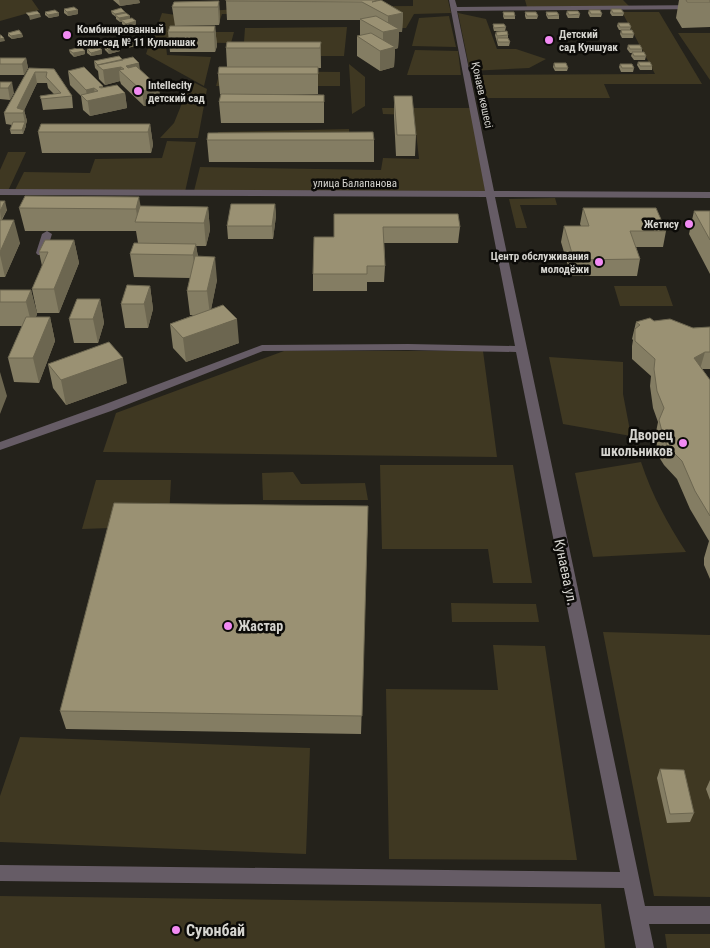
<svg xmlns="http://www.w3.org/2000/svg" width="710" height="948" font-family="'Roboto Condensed',sans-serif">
<rect width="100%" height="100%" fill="#24221b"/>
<path fill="#3f3822" d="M 0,0 L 32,0 L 39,10 L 0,21 Z
M 413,0 L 448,0 L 451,13 L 414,14 L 406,28 L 400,28 L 375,15 L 222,14 L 220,20 L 179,21 L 178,13 L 266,7 L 413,6 Z
M 525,0 L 623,0 L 629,6 L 527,7 Z
M 622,12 L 659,12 L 702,84 L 604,84 L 610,98 L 482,98 L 477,75 L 655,74 Z
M 162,13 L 176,15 L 176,32 L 234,32 L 231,43 L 152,42 Z
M 458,13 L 486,19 L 497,49 L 516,49 L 546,59 L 529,68 L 470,71 Z
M 449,16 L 456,47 L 412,46 L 419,18 Z
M 347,27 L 344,56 L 243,56 L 245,28 Z
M 678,33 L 710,33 L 710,80 Z
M 149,45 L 166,46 L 167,55 L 211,57 L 204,86 L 146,54 Z
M 415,50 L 458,51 L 461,75 L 407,75 Z
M 349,64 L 365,77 L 365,106 L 352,114 Z
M 220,71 L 340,72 L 340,86 L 216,86 Z
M 191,81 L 207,89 L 198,138 L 160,138 L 174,123 Z
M 382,108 L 471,108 L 486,194 L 194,191 L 200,167 L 381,170 L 383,158 L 419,159 L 414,115 L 383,114 Z
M 349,129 L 350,143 L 217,145 L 218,132 Z
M 167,141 L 196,142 L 185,192 L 15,190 L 24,172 L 90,173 L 95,159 L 162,158 Z
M 8,152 L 26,152 L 8,191 L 0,190 L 0,170 Z
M 555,198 L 557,205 L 520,205 L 527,228 L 516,228 L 509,199 Z
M 614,286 L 666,286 L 673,306 L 620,306 Z
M 284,351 L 483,351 L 497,457 L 103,452 L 116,413 Z
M 549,357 L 623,362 L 623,394 L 631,436 L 563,424 Z
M 641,462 C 652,495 667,523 686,552 L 593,557 L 575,473 Z
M 380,465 L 513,465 L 532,583 L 493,583 L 488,549 L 382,549 Z
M 293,472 L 301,484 L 365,483 L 368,500 L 263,500 L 262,473 Z
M 96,480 L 171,480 L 169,518 L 110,528 L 82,529 Z
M 451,603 L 536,604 L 539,622 L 452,622 Z
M 603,632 L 710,635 L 710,897 L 654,896 Z
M 493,645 L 545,646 L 577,860 L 389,859 L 386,689 L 498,690 Z
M 20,737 L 310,748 L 306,854 L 0,842 L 0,796 Z
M 0,896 L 601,904 L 605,948 L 0,948 Z
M 665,934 L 710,934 L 710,948 L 667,948 Z"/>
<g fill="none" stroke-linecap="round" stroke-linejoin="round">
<path fill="#665c66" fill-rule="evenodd" d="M 449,0 L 455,0 L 457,7 L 710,5 L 710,9 L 457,11 L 494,191 L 710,192 L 710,198 L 495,197 L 645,906 L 710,906 L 710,924 L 649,924 L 654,948 L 636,948 L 624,888 L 0,881 L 0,865 L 620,872 L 516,352 L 408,350 L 263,351 L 111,411 L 0,450 L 0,442 L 103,405 L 262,345 L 408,344 L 515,346 L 486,197 L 0,195 L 0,189 L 485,191 Z
M 47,231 L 52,234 L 46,253 L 44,255 L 38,255 L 36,253 L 42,234 Z"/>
</g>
<path fill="#847d63" d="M 113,0 L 139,0 L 140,3 L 120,6 Z
M 378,0 L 378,1 L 403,13 L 402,32 L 399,32 L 398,48 L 395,49 L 394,67 L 380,71 L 357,56 L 357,36 L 360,36 L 360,20 L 227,20 L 226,1 Z
M 679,0 L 710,0 L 710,27 L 682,28 L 676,18 Z
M 219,1 L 220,20 L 219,25 L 175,26 L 172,7 Z
M 64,9 L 78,10 L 78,14 L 68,16 L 64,13 Z
M 611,9 L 624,13 L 623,16 L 612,16 L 610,13 Z
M 589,10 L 602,14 L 601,17 L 590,17 L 588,13 Z
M 111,11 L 125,12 L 126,13 L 130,16 L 130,19 L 136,21 L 136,25 L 126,27 L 122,24 L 122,22 L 120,22 L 116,19 L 116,17 L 112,14 Z
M 567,11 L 580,14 L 579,18 L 568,18 L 566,14 Z
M 45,12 L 59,16 L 49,18 L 45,15 Z
M 503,12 L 515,16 L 515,19 L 504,19 L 503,16 Z
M 525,12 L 538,16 L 537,19 L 526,19 L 525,16 Z
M 546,12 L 559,15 L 559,19 L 548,19 L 546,15 Z
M 618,23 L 631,27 L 630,30 L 619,30 L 617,26 Z
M 493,24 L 506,27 L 505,31 L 494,31 L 493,27 Z
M 215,26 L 217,46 L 215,52 L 170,52 L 168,32 Z
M 125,28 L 140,29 L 140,32 L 130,34 L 126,31 Z
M 621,30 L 634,34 L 633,38 L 622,38 L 620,34 Z
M 496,32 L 508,35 L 508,38 L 510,42 L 509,46 L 498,46 L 495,35 Z
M 8,33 L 22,34 L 23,37 L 12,39 L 8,36 Z
M 122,41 L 137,46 L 126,48 L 122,45 Z
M 321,42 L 321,68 L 318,68 L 318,94 L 229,94 L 324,95 L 324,123 L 221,123 L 219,102 L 221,94 L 220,94 L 218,74 L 227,67 L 226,48 Z
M 628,45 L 642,49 L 642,52 L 646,56 L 645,60 L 634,60 L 631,56 L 632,53 L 630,53 L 627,49 Z
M 104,46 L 119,48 L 120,51 L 109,54 L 105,50 Z
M 87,49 L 102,54 L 91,56 L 87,53 Z
M 69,50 L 85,54 L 74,57 L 70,53 Z
M 0,58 L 26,58 L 28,68 L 24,75 L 0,75 Z
M 123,60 L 140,70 L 161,102 L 144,106 L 121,84 L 120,81 L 105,85 L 99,79 L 98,71 L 95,68 L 94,61 Z
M 638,62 L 652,66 L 652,70 L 640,70 L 637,65 Z
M 554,63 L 568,68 L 567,71 L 555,71 L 553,67 Z
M 620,64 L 634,68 L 633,72 L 621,72 L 619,67 Z
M 29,68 L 54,69 L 72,96 L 73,108 L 43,110 L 41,99 L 54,94 L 48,88 L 47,83 L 37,83 L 24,110 L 27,121 L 26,124 L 26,126 L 23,134 L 11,134 L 10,130 L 12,125 L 6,124 L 4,113 Z
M 68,71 L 103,86 L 103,88 L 125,93 L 127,108 L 90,116 L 83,110 L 81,96 L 70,85 Z
M 0,82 L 14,93 L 10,100 L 0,99 Z
M 394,96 L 416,135 L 415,156 L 396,156 L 394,117 Z
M 150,124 L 153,145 L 151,153 L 42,153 L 38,132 Z
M 207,140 L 374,140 L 374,162 L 209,162 Z
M 0,201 L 7,210 L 2,220 L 20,243 L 5,277 L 0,277 Z
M 275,204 L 276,216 L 273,239 L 228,239 L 227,226 Z
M 141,206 L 208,207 L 210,230 L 206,246 L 196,246 L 198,256 L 217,280 L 211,309 L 239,343 L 186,362 L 173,348 L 170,324 L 194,315 L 190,315 L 187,291 L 190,278 L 134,277 L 130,254 L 138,243 L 136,231 L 25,231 L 19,208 Z
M 583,208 L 666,231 L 663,247 L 636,247 L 640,259 L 637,276 L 571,276 L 561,242 L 564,226 L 581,226 L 580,224 Z
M 694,211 L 710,211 L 710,274 L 689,234 Z
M 334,214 L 460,227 L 458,243 L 384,243 L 385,266 L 384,282 L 367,282 L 367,291 L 313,291 L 313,274 L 334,237 Z
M 74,240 L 79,263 L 59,313 L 37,313 L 32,289 L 42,266 L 39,252 Z
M 150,286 L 153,309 L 148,328 L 125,328 L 121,304 Z
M 0,290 L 31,290 L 37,314 L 36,317 L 50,317 L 55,341 L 39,383 L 14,382 L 8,358 L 22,326 L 0,326 Z
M 100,299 L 104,323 L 98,343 L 74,343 L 69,319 Z
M 654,321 L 693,328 L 710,327 L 710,369 L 702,369 L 710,380 L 710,579 L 704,565 L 704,558 L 709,541 L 690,509 L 677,479 L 664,465 L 659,457 L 655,437 L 658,422 L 653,408 L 650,386 L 651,376 L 632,359 L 632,346 L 633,340 L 632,339 L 636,322 Z
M 48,364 L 127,383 L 66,405 L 53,388 Z
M 368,506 L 361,734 L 66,729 L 60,711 Z
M 660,769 L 694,813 L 690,822 L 667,823 L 657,778 Z
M 710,780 L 710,800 L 706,789 Z"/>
<path fill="#6c6650" d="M 119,0 L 139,0 L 140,3 L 120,6 Z
M 219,1 L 220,20 L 219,25 L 218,7 Z
M 78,10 L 78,14 L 68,16 L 67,12 Z
M 125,12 L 126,15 L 115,15 L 115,17 L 115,14 Z
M 59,13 L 59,16 L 49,18 L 48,15 Z
M 403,13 L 402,32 L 399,32 L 398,48 L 395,49 L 394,67 L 380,71 L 380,51 L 383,50 L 383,32 L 388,31 L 388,16 Z
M 40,14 L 41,17 L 30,20 L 29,16 Z
M 130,16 L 130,20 L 121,20 L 122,22 L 120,22 L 119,18 Z
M 136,21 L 136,25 L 126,27 L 126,24 Z
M 215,26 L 217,46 L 215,52 L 214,32 Z
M 140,29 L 140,32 L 130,34 L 129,31 Z
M 22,34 L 23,37 L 12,39 L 11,36 Z
M 4,38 L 5,41 L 0,42 L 0,39 Z
M 137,42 L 137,46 L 126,48 L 126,45 Z
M 321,42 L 321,68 L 320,48 Z
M 119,48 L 120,51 L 109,54 L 108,50 Z
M 102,50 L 102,54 L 91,56 L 91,53 Z
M 85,51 L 85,54 L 74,57 L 73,53 Z
M 26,58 L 28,68 L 24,75 L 22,64 Z
M 139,63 L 141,77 L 126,66 Z
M 121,67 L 122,73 L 119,70 L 120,81 L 105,85 L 103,70 Z
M 35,72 L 37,83 L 23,113 L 17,108 Z
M 12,82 L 14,93 L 10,100 L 8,88 Z
M 103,86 L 105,97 L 125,93 L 127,108 L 90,116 L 86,90 L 94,88 L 96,99 L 99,87 Z
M 159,87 L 161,102 L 144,106 L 142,91 Z
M 24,110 L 27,121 L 26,124 L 26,126 L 23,134 L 22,130 L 25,123 L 23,113 Z
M 150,124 L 153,145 L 151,153 L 148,132 Z
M 139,197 L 143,220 L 138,222 L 136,209 Z
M 5,201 L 7,210 L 1,220 L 0,211 Z
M 275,204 L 276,216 L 273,239 L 272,226 Z
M 208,207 L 210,230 L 206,246 L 204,223 Z
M 14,220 L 20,243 L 5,277 L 0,255 L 0,252 Z
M 74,240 L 79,263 L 59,313 L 54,289 Z
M 196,244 L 199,267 L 196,278 L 193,255 Z
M 215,257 L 217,280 L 210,315 L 207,291 Z
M 150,286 L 153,309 L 148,328 L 144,304 Z
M 31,290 L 37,314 L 32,326 L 26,302 Z
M 100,299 L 104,323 L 98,343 L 93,319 Z
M 50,317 L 55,341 L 39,383 L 33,358 Z
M 237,319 L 239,343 L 186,362 L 183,338 Z
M 705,352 L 700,369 L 694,358 Z
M 123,358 L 127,383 L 66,405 L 61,380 Z
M 0,373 L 0,372 L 7,396 L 0,414 Z"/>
<path fill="#9a9173" stroke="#6c6650" d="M 226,0 L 378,0 L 372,2 L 381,0 L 403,13 L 388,16 L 362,2 L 226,1 Z
M 686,0 L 710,0 L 710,2 L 687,2 Z
M 219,1 L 218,7 L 172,7 L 174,2 Z
M 74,7 L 78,10 L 67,12 L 64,9 Z
M 121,8 L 125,12 L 115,14 L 111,11 Z
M 611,9 L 621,9 L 624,13 L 613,13 Z
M 55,10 L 59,13 L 48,15 L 45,12 Z
M 589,10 L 600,10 L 602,14 L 591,14 Z
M 37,11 L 40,14 L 29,16 L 26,13 Z
M 567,11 L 578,11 L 580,14 L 569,15 Z
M 503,12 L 514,12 L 515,16 L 504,16 Z
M 525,12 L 536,12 L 538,16 L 527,16 Z
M 546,12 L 557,12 L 559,15 L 548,16 Z
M 126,13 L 130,16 L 119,18 L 115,15 Z
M 376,16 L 399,29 L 383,32 L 360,19 Z
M 132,18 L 136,21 L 126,24 L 121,20 Z
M 618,23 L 629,23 L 631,27 L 620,27 Z
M 493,24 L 504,24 L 506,27 L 494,28 Z
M 136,25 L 140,29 L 129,31 L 125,28 Z
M 170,26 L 215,26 L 214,32 L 168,32 Z
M 19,30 L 22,34 L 11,36 L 8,33 Z
M 621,30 L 632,30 L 634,34 L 622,34 Z
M 507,31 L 508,35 L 497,36 L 496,32 Z
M 371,33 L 395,47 L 380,51 L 357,36 Z
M 0,35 L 1,35 L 4,38 L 0,39 Z
M 497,38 L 508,38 L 510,42 L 498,42 Z
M 132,39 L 137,42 L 126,45 L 122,41 Z
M 227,42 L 321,42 L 320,48 L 226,48 Z
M 115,44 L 119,48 L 108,50 L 104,46 Z
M 628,45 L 640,45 L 642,49 L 630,49 Z
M 81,47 L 85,51 L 73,53 L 69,50 Z
M 98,47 L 102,50 L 91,53 L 87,49 Z
M 632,52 L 644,52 L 646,56 L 634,56 Z
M 119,56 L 123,60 L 98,65 L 94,61 Z
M 133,57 L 139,63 L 126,66 L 128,68 L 136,66 L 159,87 L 142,91 L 119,70 L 124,69 L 121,67 L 103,70 L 97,65 Z
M 0,58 L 26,58 L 22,64 L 0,64 Z
M 638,62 L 650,62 L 652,66 L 640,66 Z
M 554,63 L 566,63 L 568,68 L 555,68 Z
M 620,64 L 632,64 L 634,68 L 622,68 Z
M 84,67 L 103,86 L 99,87 L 101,88 L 117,85 L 125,93 L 87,101 L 81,95 L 98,91 L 94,88 L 86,90 L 68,71 Z
M 219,67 L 318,67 L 318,74 L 218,74 Z
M 29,68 L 54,69 L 72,96 L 41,99 L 40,96 L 61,93 L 46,77 L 47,72 L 35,72 L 17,108 L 24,110 L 23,113 L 4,113 Z
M 0,82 L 12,82 L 8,88 L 0,88 Z
M 221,94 L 324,95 L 324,102 L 219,102 Z
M 394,96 L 412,96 L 416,135 L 397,135 Z
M 13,122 L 25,122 L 22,130 L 10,130 Z
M 41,124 L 150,124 L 148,132 L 38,132 Z
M 373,132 L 374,140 L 207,140 L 208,133 Z
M 25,196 L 139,197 L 136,209 L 19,208 Z
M 0,201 L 5,201 L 0,211 Z
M 231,204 L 275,204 L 272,226 L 227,226 Z
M 140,206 L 208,207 L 204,223 L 135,222 Z
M 583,208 L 656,208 L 666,231 L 630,231 L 640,259 L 574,260 L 564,226 L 589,226 Z
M 694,211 L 710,211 L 710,240 Z
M 334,214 L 458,214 L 460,227 L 383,227 L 385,266 L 367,266 L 367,274 L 313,274 L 314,237 L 334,237 Z
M 0,220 L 14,220 L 0,252 Z
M 45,240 L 74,240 L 54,289 L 32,289 L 48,252 L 39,252 Z
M 134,243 L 196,244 L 193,255 L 130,254 Z
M 195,256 L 215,257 L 207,291 L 187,291 Z
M 127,285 L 150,286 L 144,304 L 121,304 Z
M 0,290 L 31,290 L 26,302 L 0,302 Z
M 77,299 L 100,299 L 93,319 L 69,319 Z
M 223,305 L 237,319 L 183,338 L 170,324 Z
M 26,317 L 50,317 L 33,358 L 8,358 Z
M 650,318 L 654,321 L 670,319 L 693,328 L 710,327 L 710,352 L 705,352 L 694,358 L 710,380 L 710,516 L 695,491 L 682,461 L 668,447 L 664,439 L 659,420 L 664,408 L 657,391 L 654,369 L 655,359 L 635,341 L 635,329 L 640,325 L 636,322 Z
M 109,342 L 123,358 L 61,380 L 48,364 Z
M 114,503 L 368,506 L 362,716 L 60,711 Z
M 660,769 L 684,770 L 694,813 L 670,814 Z"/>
<g fill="#f28af3" stroke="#0c0b08" stroke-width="2">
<circle cx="67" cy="35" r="5"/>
<circle cx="549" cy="40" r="5"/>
<circle cx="138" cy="91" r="5"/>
<circle cx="689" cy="224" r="5"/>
<circle cx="599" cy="262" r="5"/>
<circle cx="683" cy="443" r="5"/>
<circle cx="228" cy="626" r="5"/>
<circle cx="176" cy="930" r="5"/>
</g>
<g text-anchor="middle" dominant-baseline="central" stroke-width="5" stroke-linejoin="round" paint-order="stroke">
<g font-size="11" font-weight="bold" fill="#d5d4cf" stroke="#0c0b08" text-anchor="start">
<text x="77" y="29">Комбинированный<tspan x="77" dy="13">ясли-сад № 11 Кулыншак</tspan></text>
<text x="559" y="34">Детский<tspan x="559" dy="13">сад Куншуак</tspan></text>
<text x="148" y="85">Intellecity<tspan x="148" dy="13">детский сад</tspan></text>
<text x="679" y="224" text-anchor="end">Жетису</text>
<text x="589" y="256" text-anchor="end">Центр обслуживания<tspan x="589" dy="13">молодёжи</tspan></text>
</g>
<g font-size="11" fill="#d5d4cf" stroke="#0c0b08">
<text transform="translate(482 95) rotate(78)">Қонаев көшесі</text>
<text x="355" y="183">улица Балапанова</text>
</g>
<g font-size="14" font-weight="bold" fill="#d5d4cf" stroke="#0c0b08" text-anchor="end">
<text x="673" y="435">Дворец<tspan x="673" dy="16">школьников</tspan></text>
<text x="238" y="626" text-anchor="start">Жастар</text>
</g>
<g font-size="14" fill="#d5d4cf" stroke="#0c0b08">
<text transform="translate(566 572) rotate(78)">Кунаева ул.</text>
</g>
<g font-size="16" font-weight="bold" fill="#d5d4cf" stroke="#0c0b08" text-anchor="start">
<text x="186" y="930">Суюнбай</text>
</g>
</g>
</svg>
